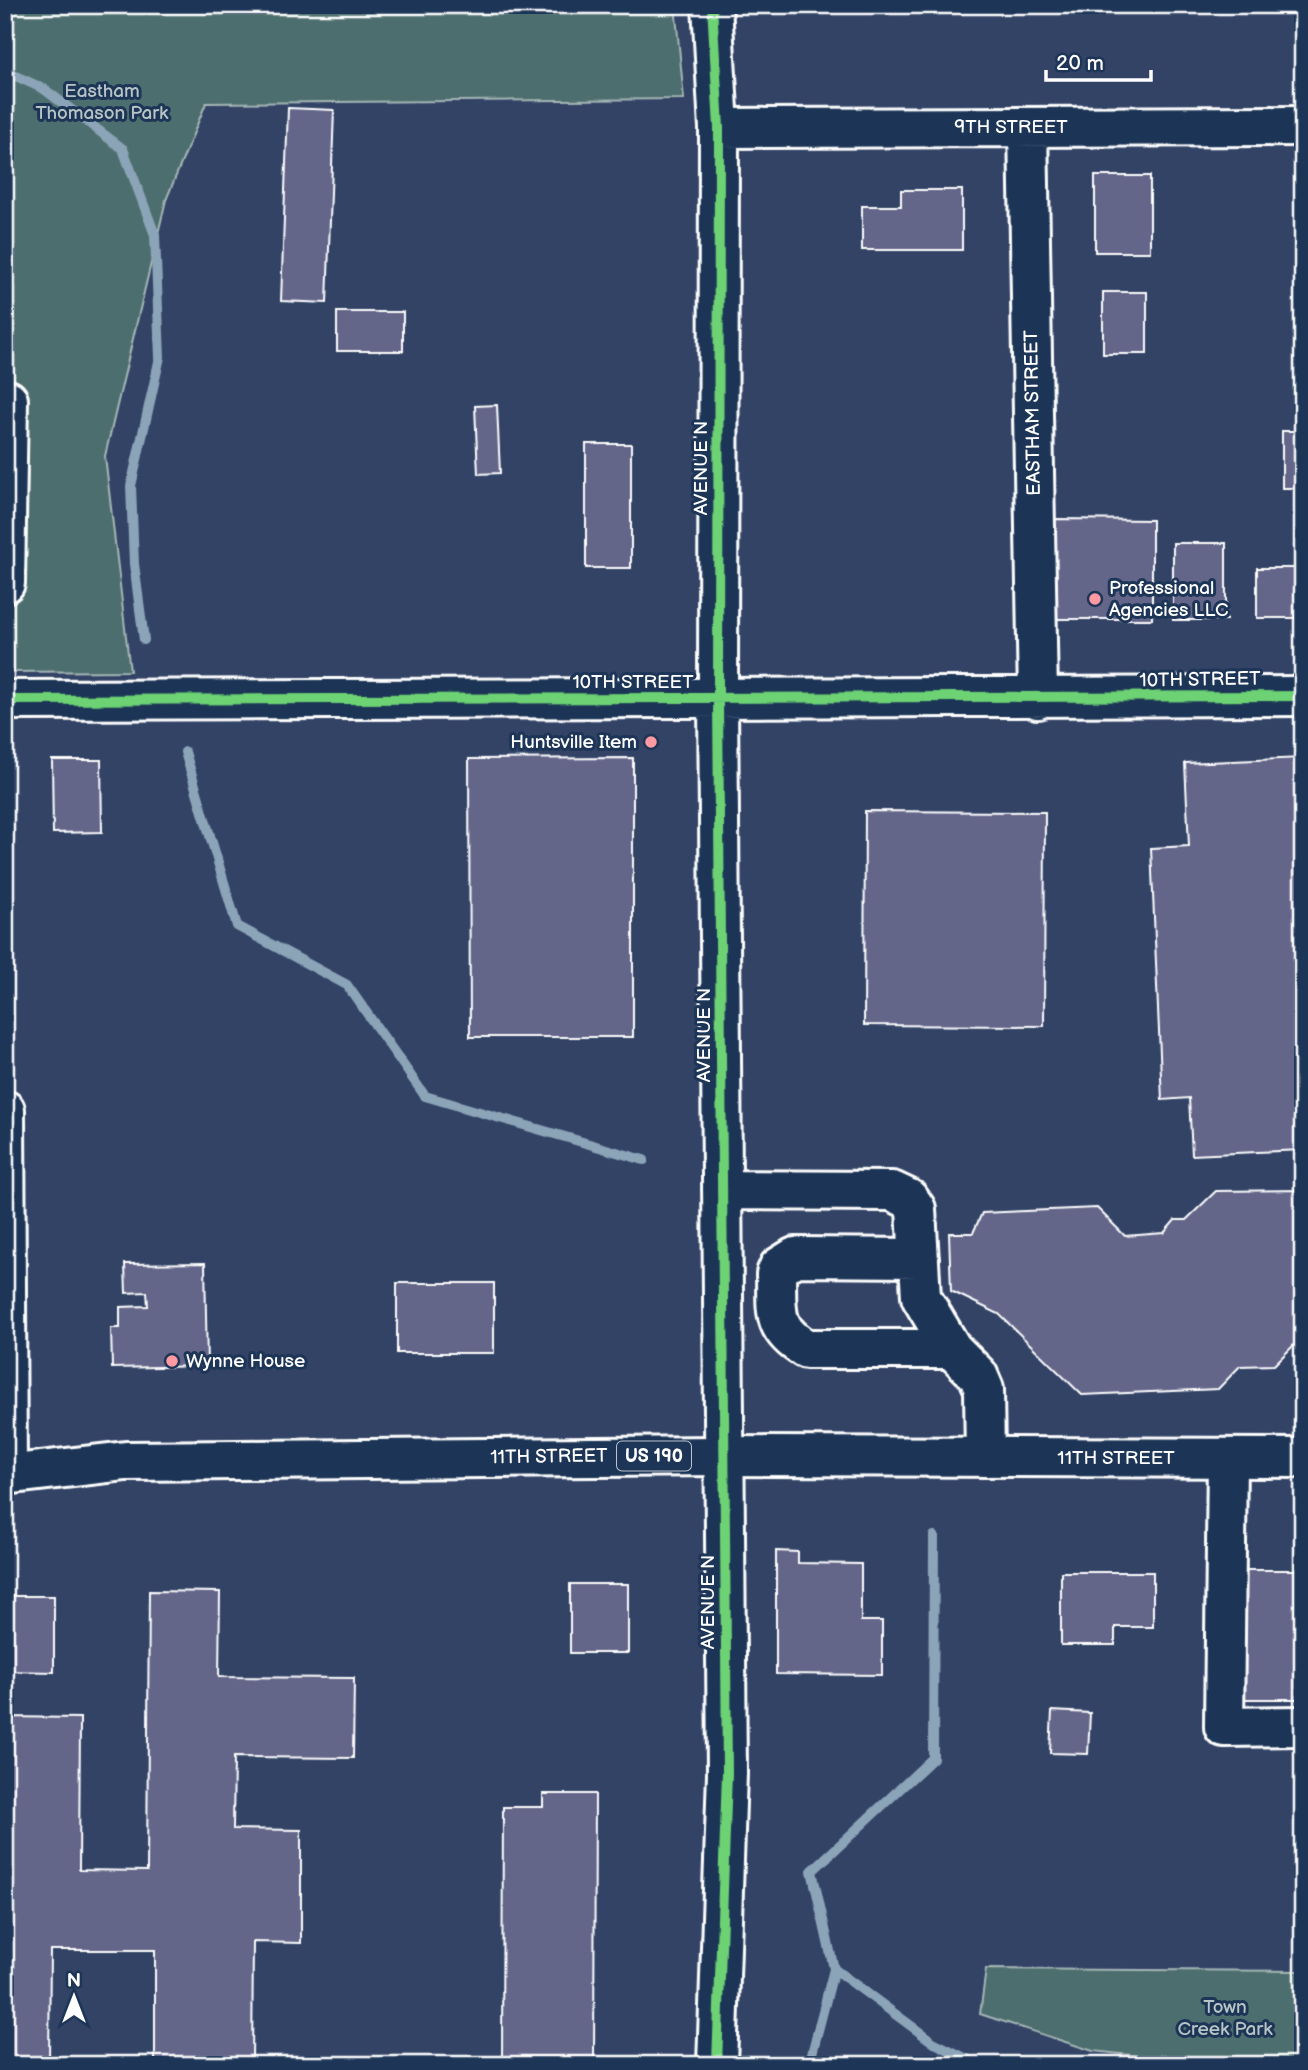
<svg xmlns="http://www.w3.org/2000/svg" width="1308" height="2070" font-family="'Balsamiq Sans',sans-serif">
<rect width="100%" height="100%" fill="#324366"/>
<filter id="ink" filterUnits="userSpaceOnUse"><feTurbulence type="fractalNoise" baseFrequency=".0143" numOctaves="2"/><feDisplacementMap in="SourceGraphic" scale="14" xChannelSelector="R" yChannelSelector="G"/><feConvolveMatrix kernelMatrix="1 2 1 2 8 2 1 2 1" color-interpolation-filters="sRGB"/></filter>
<g filter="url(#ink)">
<path fill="#4e6e6e" stroke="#a6b6b6" stroke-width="2" d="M 5,5 L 675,5 L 684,99 L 206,103 L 166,200 L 105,456 L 130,671 L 5,672 Z
M 986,1969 L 1303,1971 L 1303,2065 L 1223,2065 L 1093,2051 L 980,2014 Z"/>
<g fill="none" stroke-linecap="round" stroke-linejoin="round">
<path stroke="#8ca4b7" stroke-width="10" d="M 5,71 L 44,89 L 123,149 L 155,235 L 160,357 L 131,486 L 134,564 L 144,640
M 185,752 L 237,926 L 347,985 L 425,1096 L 644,1160
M 934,1536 L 933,1758 L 812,1871 L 834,1969 L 933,2042 L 979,2065
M 809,2065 L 834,1969"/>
</g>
<path fill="#636589" stroke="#fff" stroke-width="2" d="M 288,108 L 334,110 L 327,303 L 281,301 Z
M 1095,176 L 1150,176 L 1150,252 L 1095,252 Z
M 901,190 L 962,190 L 962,250 L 862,250 L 862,206 L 901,206 Z
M 1103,292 L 1147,292 L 1147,354 L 1103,354 Z
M 337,312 L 403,312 L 403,351 L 337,351 Z
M 497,405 L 500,473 L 478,474 L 475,406 Z
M 1282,431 L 1303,431 L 1303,488 L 1282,488 Z
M 586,444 L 631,444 L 631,568 L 586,568 Z
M 1055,519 L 1152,520 L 1152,619 L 1055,619 Z
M 1173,543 L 1226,543 L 1226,620 L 1173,620 Z
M 1257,568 L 1303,568 L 1303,618 L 1257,618 Z
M 633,758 L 633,1037 L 470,1037 L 469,759 Z
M 1303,758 L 1303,1150 L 1192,1155 L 1189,1098 L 1162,1100 L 1151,848 L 1189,846 L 1185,763 Z
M 52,760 L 101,760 L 102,832 L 53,833 Z
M 865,811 L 1045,812 L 1044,1026 L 864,1025 Z
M 1303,1190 L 1303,1336 L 1274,1365 L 1240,1366 L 1218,1389 L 1082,1395 L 999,1314 L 951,1291 L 949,1233 L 973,1233 L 982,1213 L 1097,1208 L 1125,1236 L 1164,1233 L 1175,1220 L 1186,1220 L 1216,1191 Z
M 205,1263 L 207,1366 L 112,1368 L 111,1328 L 120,1328 L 120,1307 L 148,1306 L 147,1292 L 126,1293 L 125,1264 Z
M 397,1283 L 494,1283 L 494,1353 L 397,1353 Z
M 776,1551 L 798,1552 L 798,1563 L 861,1564 L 861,1621 L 882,1621 L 882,1675 L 776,1674 Z
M 1243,1570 L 1303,1570 L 1303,1699 L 1243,1699 Z
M 1061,1572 L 1153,1572 L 1153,1627 L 1115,1627 L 1115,1645 L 1061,1645 Z
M 570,1584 L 628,1584 L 628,1653 L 570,1653 Z
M 149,1591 L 220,1592 L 219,1677 L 354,1678 L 353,1758 L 234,1757 L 233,1829 L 301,1830 L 301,1943 L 253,1942 L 252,2065 L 155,2065 L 155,1950 L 50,1950 L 49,2065 L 5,2065 L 5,1717 L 80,1718 L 79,1870 L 147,1871 Z
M 5,1596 L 54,1596 L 54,1672 L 5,1671 Z
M 1052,1711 L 1090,1713 L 1088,1754 L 1050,1753 Z
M 543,1794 L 595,1794 L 594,2065 L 502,2065 L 503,1807 L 543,1807 Z"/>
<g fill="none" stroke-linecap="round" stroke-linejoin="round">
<defs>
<path id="minor" d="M 712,5 L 719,128 L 718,700 L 727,1773 L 717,2065
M 1028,127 L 1038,699
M 719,128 L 1303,126
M 5,583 L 8,400
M 5,700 L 1303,696
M 5,1110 L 7,1474
M 722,1190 L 892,1191 L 909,1199 L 916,1209 L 921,1297 L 952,1349 L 978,1375 L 984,1389 L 985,1457
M 919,1258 L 795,1257 L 779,1267 L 776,1274 C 777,1311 771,1328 806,1349 L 952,1349
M 1227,1458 L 1224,1727 L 1303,1726"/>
<path id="major" d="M 5,1475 L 126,1461 L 724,1456 L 1303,1458"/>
</defs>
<use href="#minor" stroke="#fff" stroke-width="44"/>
<use href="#major" stroke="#fff" stroke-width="44"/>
<use href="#minor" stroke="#1d3557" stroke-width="38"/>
<use href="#major" stroke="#1d3557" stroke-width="38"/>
<defs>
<path id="cycleway" d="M 712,5 L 719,128 L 718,700 L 727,1773 L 717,2065
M 5,700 L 1303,696"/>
</defs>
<use href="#cycleway" stroke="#1d3557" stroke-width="15"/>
<use href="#cycleway" stroke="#6cd273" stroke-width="10"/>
</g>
</g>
<g fill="#ff9aa2" stroke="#1d3557" stroke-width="2.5">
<circle cx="1095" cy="599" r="7"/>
<circle cx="651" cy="742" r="7"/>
<circle cx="172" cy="1361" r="7"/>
</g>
<g text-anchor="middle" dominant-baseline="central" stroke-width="6" stroke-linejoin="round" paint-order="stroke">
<rect fill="#1d3557" stroke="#bbc2cd" stroke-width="2" x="617" y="1441.5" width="74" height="29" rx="5"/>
<g font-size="18" font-weight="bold" fill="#fff">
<text x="654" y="1456">US 190</text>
</g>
<g font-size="19" fill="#b8c5c5" stroke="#1d3557">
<text x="102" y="91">Eastham<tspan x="102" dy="22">Thomason Park</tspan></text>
<text x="1225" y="2007">Town<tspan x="1225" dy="22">Creek Park</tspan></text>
</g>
<g font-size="19" fill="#fff" stroke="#1d3557">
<text x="1011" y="127">9TH STREET</text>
<text transform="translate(1033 413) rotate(-91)">EASTHAM STREET</text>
<text transform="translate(701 468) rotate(-90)">AVENUE N</text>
<text transform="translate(1200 680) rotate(-1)">10TH STREET</text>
<text x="633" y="682">10TH STREET</text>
<text transform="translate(704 1035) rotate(-90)">AVENUE N</text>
<text transform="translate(549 1457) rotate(-1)">11TH STREET</text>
<text x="1116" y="1458">11TH STREET</text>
<text transform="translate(708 1602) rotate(-90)">AVENUE N</text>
</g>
<g font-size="19" fill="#fff" stroke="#1d3557" text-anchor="start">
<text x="1109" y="588">Professional<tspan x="1109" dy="22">Agencies LLC</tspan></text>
<text x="637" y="742" text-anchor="end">Huntsville Item</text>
<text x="186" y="1361">Wynne House</text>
</g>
</g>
<rect width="1308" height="2070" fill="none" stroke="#1d3557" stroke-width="28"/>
<rect x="14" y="14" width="1280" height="2042" fill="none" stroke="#fff" stroke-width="2.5" filter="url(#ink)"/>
<g transform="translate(74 1997)" stroke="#1d3557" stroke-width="5" paint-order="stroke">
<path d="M0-5L12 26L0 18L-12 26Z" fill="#ffffff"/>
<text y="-10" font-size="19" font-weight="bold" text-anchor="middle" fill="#ffffff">N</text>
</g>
<path d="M1046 70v10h105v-10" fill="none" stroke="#ffffff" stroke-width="3.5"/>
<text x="1056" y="70" font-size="21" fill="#ffffff" stroke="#1d3557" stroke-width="5" paint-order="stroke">20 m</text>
</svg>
